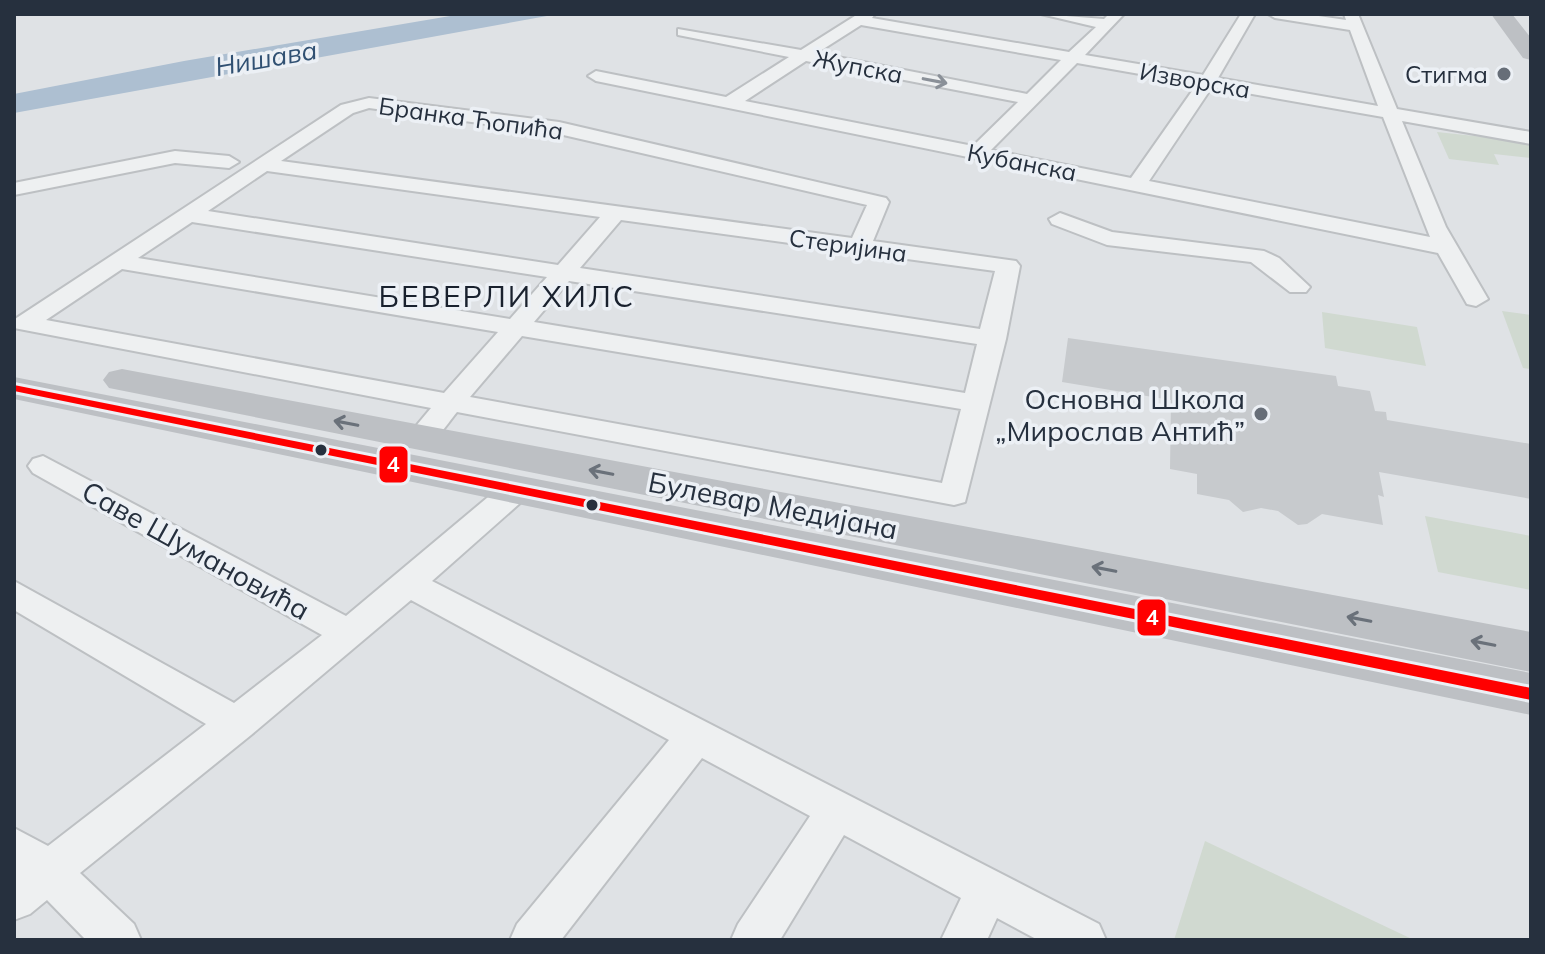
<svg xmlns="http://www.w3.org/2000/svg" width="1545" height="954" font-family="Mulish,sans-serif">
<rect width="100%" height="100%" fill="#dfe2e5"/>
<path fill="#d0d9d0" d="M 1437,132 L 1531,142 L 1531,158 L 1494,154 L 1499,165 L 1449,159 Z
M 1502,311 L 1531,315 L 1531,369 L 1523,368 Z
M 1322,312 L 1417,327 L 1426,366 L 1325,348 Z
M 1425,516 L 1531,536 L 1531,590 L 1438,572 Z
M 1205,841 L 1414,940 L 1174,940 Z"/>
<path fill="#adbfd1" d="M 462,14 L 558,14 L 14,113 L 14,94 L 184,61 Z"/>
<path fill="#c7cacd" d="M 1068,338 L 1336,376 L 1338,386 L 1370,391 L 1375,411 L 1386,412 L 1387,420 L 1531,444 L 1531,499 L 1379,472 L 1384,497 L 1378,495 L 1383,525 L 1322,514 L 1307,524 L 1298,525 L 1278,511 L 1261,508 L 1243,512 L 1229,500 L 1197,494 L 1197,474 L 1170,469 L 1171,400 L 1062,382 Z"/>
<g fill="none" stroke-linecap="round" stroke-linejoin="round">
<defs>
<path id="minor" d="M 858,14 L 875,14 L 872,18 L 1069,52 L 1096,27 L 1041,14 L 1104,19 L 1109,14 L 1124,14 L 1085,55 L 1203,75 L 1241,14 L 1255,14 L 1218,78 L 1378,106 L 1350,30 L 1275,18 L 1268,14 L 1305,14 L 1346,20 L 1344,14 L 1358,14 L 1397,109 L 1531,132 L 1531,144 L 1402,121 L 1446,227 L 1488,299 L 1476,306 L 1467,304 L 1438,253 L 596,81 L 588,76 L 596,71 L 726,97 L 789,57 L 678,35 L 678,29 L 801,50 ZM 861,25 L 1061,60 L 1027,94 L 817,53 ZM 806,61 L 1018,102 L 973,146 L 745,101 ZM 1077,63 L 1197,84 L 1131,178 L 991,150 ZM 1212,87 L 1383,117 L 1430,237 L 1149,181 Z
M 369,98 L 559,122 L 886,198 L 889,202 L 873,241 L 1016,261 L 1020,266 L 1006,339 L 965,502 L 954,505 L 457,412 C 443,429 433,450 410,444 L 406,438 L 431,408 L 14,328 L 15,319 L 341,105 ZM 369,108 L 559,134 L 867,205 L 852,238 L 281,161 L 353,113 ZM 267,171 L 600,217 L 558,265 L 208,211 ZM 621,220 L 995,271 L 980,329 L 580,268 ZM 192,222 L 547,277 L 510,319 L 138,258 ZM 122,269 L 498,332 L 444,393 L 46,320 ZM 569,281 L 977,344 L 965,393 L 534,322 ZM 522,336 L 961,409 L 942,483 L 470,397 Z
M 175,151 L 229,156 L 239,162 L 229,168 L 175,163 L 14,195 L 14,183 Z
M 1060,213 L 1112,232 L 1264,251 L 1279,258 L 1310,287 L 1306,292 L 1290,292 L 1251,262 L 1107,245 L 1052,224 L 1049,219 Z
M 43,456 L 346,616 L 506,482 L 517,479 L 528,482 L 532,489 L 528,496 L 432,581 L 1099,924 L 1106,940 L 1038,940 L 997,918 L 987,940 L 941,940 L 961,898 L 844,835 L 780,940 L 731,940 L 738,924 L 810,816 L 702,758 L 561,940 L 510,940 L 517,924 L 669,740 L 411,600 L 251,735 L 80,873 L 134,924 L 141,940 L 86,940 L 47,900 L 30,914 L 14,920 L 14,828 L 48,846 L 206,724 L 14,610 L 14,581 L 234,703 L 322,635 L 33,473 L 28,466 L 33,459 Z"/>
</defs>
<use href="#minor" stroke="#bdc0c3" stroke-width="4"/>
<use href="#minor" fill="#eef0f1" fill-rule="evenodd"/>
<path fill="#bdc0c4" fill-rule="evenodd" d="M 1491,14 L 1512,14 L 1531,38 L 1531,60 L 1523,58 Z
M 122,369 L 1531,632 L 1531,672 L 109,388 L 103,380 L 109,372 Z
M 14,377 L 1531,673 L 1531,715 L 14,399 Z"/>
<defs>
<path id="bus-1" d="M 14,385 L 1531,688 L 1531,700 L 14,391 Z"/>
</defs>
<use href="#bus-1" stroke="#ecf0f5" stroke-width="6"/>
<use href="#bus-1" fill="#f00" fill-rule="evenodd"/>
</g>
<defs><path id="oneway-shaft" d="M-6 0H5M1.5-3L5.5 0L1.5 3" fill="none" stroke-width="1.6" stroke-linecap="round" stroke-linejoin="round" transform="scale(2)"/></defs>
<use stroke="#8a9098" href="#oneway-shaft" transform="translate(935 81) rotate(11)"/>
<g stroke="#6a717a">
<use href="#oneway-shaft" transform="translate(346 423) rotate(-169)"/>
<use href="#oneway-shaft" transform="translate(601 472) rotate(-169)"/>
<use href="#oneway-shaft" transform="translate(1104 569) rotate(-169)"/>
<use href="#oneway-shaft" transform="translate(1359 619) rotate(-169)"/>
<use href="#oneway-shaft" transform="translate(1483 643) rotate(-169)"/>
</g>
<g fill="#676e78" stroke="#ecf0f5" stroke-width="3">
<circle cx="1504" cy="74" r="8"/>
<circle cx="1261" cy="414" r="8"/>
</g>
<g fill="#26303e" stroke="#ecf0f5" stroke-width="3">
<circle cx="321" cy="450" r="7"/>
<circle cx="592" cy="505" r="7"/>
</g>
<g text-anchor="middle" dominant-baseline="central" stroke-width="7" stroke-linejoin="round" paint-order="stroke">
<g font-size="24" fill="#26303e" stroke="#ecf0f5">
<text transform="translate(858 66) rotate(11)">Жупска</text>
<text transform="translate(1195 80) rotate(10)">Изворска</text>
<text transform="translate(471 118) rotate(8)">Бранка Ћопића</text>
<text transform="translate(1022 162) rotate(11)">Кубанска</text>
<text transform="translate(848 245) rotate(8)">Стеријина</text>
</g>
<g font-size="24" fill="#26303e" stroke="#ecf0f5" text-anchor="end">
<text x="1488" y="74">Стигма</text>
</g>
<g font-size="26" font-style="italic" fill="#305072" stroke="#ecf0f5">
<text transform="translate(266 58) rotate(-10)">Нишава</text>
</g>
<g font-size="28" fill="#26303e" stroke="#ecf0f5" text-anchor="end">
<text x="1245" y="398">Основна Школа<tspan x="1245" dy="32">„Мирослав Антић”</tspan></text>
</g>
<g font-size="28" fill="#26303e" stroke="#ecf0f5">
<text transform="translate(773 505) rotate(11)">Булевар Медијана</text>
<text transform="translate(196 550) rotate(29)">Саве Шумановића</text>
</g>
<g font-size="30" letter-spacing="2" fill="#19212e" stroke="#ecf0f5">
<text x="507" y="296">БЕВЕРЛИ ХИЛС</text>
</g>
</g>
<g stroke="#ecf0f5" stroke-width="3">
<rect x="378" y="445" width="31" height="39" rx="8" fill="#f00"/>
<rect x="1136" y="598" width="31" height="39" rx="8" fill="#f00"/>
</g>
<g font-size="22" text-anchor="middle" font-weight="bold" fill="#fff">
<text x="393" y="472">4</text>
<text x="1152" y="625">4</text>
</g>
<rect width="1545" height="954" fill="none" stroke="#26303e" stroke-width="32"/>
</svg>
